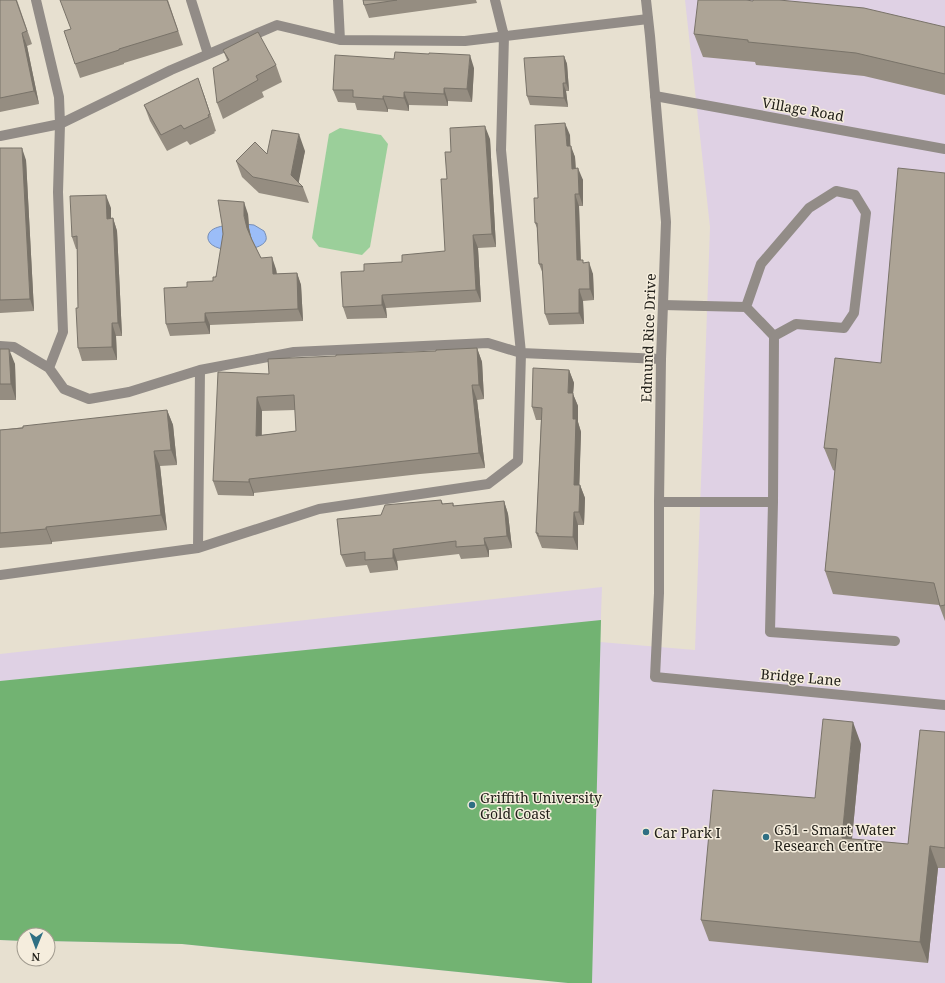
<svg xmlns="http://www.w3.org/2000/svg" width="945" height="983" font-family="'Noto Serif',serif">
<rect width="100%" height="100%" fill="#e7e0d0"/>
<path fill="#dfd1e4" d="M 685,0 L 945,0 L 945,983 L 568,983 L 182,944 L 48,941 L 48,935 L 24,935 L 24,941 L 0,940 L 0,654 L 602,587 L 600,642 L 695,650 L 710,227 Z"/>
<path fill="#9bcf9a" d="M 340,128 L 381,135 L 388,144 L 370,247 L 362,255 L 319,247 L 312,238 L 329,134 Z"/>
<path fill="#72b372" d="M 601,620 L 592,983 L 568,983 L 182,944 L 48,941 L 48,935 L 24,935 L 24,941 L 0,940 L 0,681 Z"/>
<path fill="#9bbdf8" stroke="#778eb5" d="M 244,224 L 254,225 L 264,231 C 265,233 267,237 266,240 C 261,254 205,255 208,236 C 210,224 235,225 244,224 Z"/>
<g fill="none" stroke-linecap="round" stroke-linejoin="round">
<path stroke="#928c87" stroke-width="10" d="M 36,0 L 59,97 L 60,124 L 58,192 L 63,332 L 49,368
M 191,0 L 208,54
M 338,0 L 340,40
M 655,96 L 945,149
M 0,136 L 60,124 L 171,70 L 277,25 L 340,40 L 465,41 L 648,19
M 663,305 L 746,307 L 774,336 L 773,502 L 770,632 L 895,641
M 746,307 L 761,264 L 809,208 L 836,191 L 855,195 L 866,213 L 854,313 L 844,328 L 796,324 L 774,336
M 0,346 L 14,347 L 49,368 L 64,389 L 89,399 L 129,392 L 200,370 L 294,352 L 488,343 L 521,353 L 661,359
M 659,502 L 773,502
M 198,548 L 200,370
M 0,575 L 198,548 L 319,509 L 488,484 L 518,461 L 521,353 L 501,150 L 504,36 L 495,0"/>
<path stroke="#928c87" stroke-width="10" d="M 646,0 L 650,36 L 666,222 L 661,359 L 659,502 L 659,593 L 655,677 L 945,705"/>
</g>
<path fill="#958d81" fill-rule="evenodd" d="M 0,0 L 17,0 L 32,44 L 27,46 L 39,104 L 0,112 Z
M 168,0 L 183,45 L 124,63 L 124,64 L 80,78 L 75,64 L 71,29 Z
M 363,0 L 476,0 L 477,3 L 369,18 L 364,5 Z
M 945,27 L 945,95 L 864,76 L 756,65 L 755,62 L 703,57 L 694,34 Z
M 223,50 L 276,65 L 282,82 L 262,92 L 264,97 L 223,119 L 217,103 L 227,60 Z
M 564,56 L 567,64 L 569,91 L 566,91 L 568,107 L 530,105 L 527,96 Z
M 474,68 L 472,102 L 448,101 L 448,106 L 409,105 L 409,111 L 388,109 L 388,112 L 357,110 L 355,103 L 338,102 L 333,90 Z
M 204,95 L 216,131 L 214,132 L 215,133 L 190,145 L 187,141 L 167,151 L 150,121 L 144,105 Z
M 570,135 L 570,146 L 575,157 L 576,169 L 583,180 L 583,206 L 579,206 L 581,260 L 593,274 L 594,300 L 583,301 L 584,324 L 549,325 L 545,314 L 543,274 L 539,264 L 537,228 L 535,223 L 538,198 Z
M 490,139 L 496,247 L 478,248 L 481,302 L 386,308 L 387,318 L 347,319 L 343,307 L 364,271 L 402,262 L 445,251 L 447,179 L 451,152 Z
M 0,148 L 26,160 L 34,311 L 0,313 Z
M 305,151 L 298,182 L 303,187 L 309,203 L 259,193 L 242,177 L 236,161 L 267,154 Z
M 945,173 L 945,621 L 939,605 L 833,594 L 825,571 L 835,471 L 833,470 L 824,448 L 881,363 Z
M 111,208 L 111,218 L 113,218 L 117,231 L 122,336 L 116,336 L 117,360 L 82,361 L 78,348 L 78,308 L 77,249 L 76,249 L 72,237 Z
M 248,214 L 249,228 L 251,237 L 261,258 L 276,269 L 277,274 L 297,273 L 301,285 L 303,321 L 210,325 L 210,334 L 170,336 L 166,324 L 187,287 L 213,281 Z
M 477,348 L 482,362 L 484,399 L 477,400 L 485,468 L 420,474 L 254,493 L 254,496 L 218,495 L 213,481 L 269,374 L 436,351 ZM 295,410 L 296,431 L 262,435 L 262,411 Z
M 0,349 L 15,364 L 16,400 L 0,400 Z
M 569,370 L 574,383 L 573,394 L 578,406 L 578,422 L 581,432 L 579,485 L 580,485 L 585,498 L 584,525 L 578,525 L 578,550 L 542,548 L 536,533 L 541,420 L 536,420 L 532,407 Z
M 167,410 L 173,425 L 177,465 L 160,466 L 167,530 L 52,542 L 52,544 L 0,548 L 0,430 Z
M 441,500 L 443,504 L 453,503 L 454,506 L 504,501 L 508,514 L 512,548 L 489,550 L 489,557 L 461,559 L 459,554 L 397,561 L 398,570 L 370,573 L 367,565 L 346,567 L 341,555 L 381,515 Z
M 945,732 L 945,868 L 938,868 L 928,963 L 709,941 L 701,920 L 815,798 L 861,744 L 852,839 L 908,844 Z"/>
<path fill="#797369" d="M 22,33 L 27,46 L 39,104 L 34,91 Z
M 470,55 L 474,68 L 472,102 L 467,89 Z
M 564,56 L 567,64 L 569,91 L 566,83 Z
M 198,78 L 204,95 L 216,131 L 210,114 Z
M 563,83 L 566,91 L 568,107 L 564,98 Z
M 444,88 L 448,101 L 448,106 L 444,94 Z
M 404,92 L 409,105 L 409,111 L 404,98 Z
M 383,96 L 388,109 L 388,112 L 383,99 Z
M 565,123 L 570,135 L 571,158 L 567,146 Z
M 485,126 L 490,139 L 496,247 L 492,234 Z
M 299,134 L 305,151 L 298,186 L 291,175 Z
M 571,146 L 575,157 L 576,180 L 572,169 Z
M 22,148 L 26,160 L 34,311 L 30,299 Z
M 578,168 L 583,180 L 583,206 L 579,194 Z
M 575,194 L 579,206 L 581,271 L 577,260 Z
M 106,195 L 111,208 L 111,231 L 107,219 Z
M 244,202 L 248,214 L 249,228 L 252,240 L 247,228 L 244,216 Z
M 113,218 L 117,231 L 122,336 L 118,323 Z
M 473,235 L 478,248 L 481,302 L 476,290 Z
M 272,257 L 276,269 L 278,286 L 273,274 Z
M 589,262 L 593,274 L 594,300 L 590,289 Z
M 297,273 L 301,285 L 303,321 L 298,309 Z
M 579,289 L 583,301 L 584,324 L 579,313 Z
M 382,295 L 386,308 L 387,318 L 382,305 Z
M 205,313 L 210,325 L 210,334 L 205,322 Z
M 112,323 L 116,336 L 117,360 L 112,347 Z
M 477,348 L 482,362 L 484,399 L 479,385 Z
M 9,349 L 15,364 L 16,400 L 11,384 Z
M 569,370 L 574,383 L 573,394 L 578,406 L 578,422 L 581,432 L 579,498 L 574,485 L 573,419 L 568,393 Z
M 472,385 L 477,400 L 485,468 L 479,453 Z
M 257,397 L 262,411 L 261,450 L 256,436 Z
M 167,410 L 173,425 L 177,465 L 171,450 Z
M 154,451 L 160,466 L 167,530 L 161,515 Z
M 249,479 L 254,493 L 254,496 L 249,482 Z
M 580,485 L 585,498 L 584,525 L 579,512 Z
M 504,501 L 508,514 L 512,548 L 507,536 Z
M 574,512 L 578,525 L 578,550 L 573,537 Z
M 46,527 L 52,542 L 52,544 L 46,529 Z
M 484,538 L 489,550 L 489,557 L 485,545 Z
M 393,549 L 397,561 L 398,570 L 393,558 Z
M 853,722 L 861,744 L 850,859 L 842,838 Z
M 930,846 L 938,868 L 928,963 L 920,942 Z"/>
<path fill="#ada496" stroke="#797369" fill-rule="evenodd" d="M 0,0 L 16,0 L 27,31 L 22,33 L 34,91 L 0,98 Z
M 60,0 L 167,0 L 178,31 L 119,49 L 119,50 L 75,64 L 64,31 L 71,29 Z
M 363,0 L 397,0 L 364,5 Z
M 698,0 L 746,0 L 753,1 L 753,0 L 779,0 L 864,8 L 945,27 L 945,74 L 856,53 L 748,42 L 748,40 L 694,34 Z
M 258,32 L 276,65 L 256,76 L 258,80 L 217,103 L 213,68 L 229,60 L 223,50 Z
M 395,52 L 429,54 L 429,53 L 470,55 L 467,89 L 444,88 L 444,94 L 404,92 L 404,98 L 383,96 L 383,99 L 353,97 L 353,90 L 333,90 L 335,55 L 394,59 Z
M 564,56 L 566,83 L 563,83 L 564,98 L 527,96 L 524,58 Z
M 198,78 L 210,114 L 208,115 L 209,117 L 184,129 L 181,125 L 161,135 L 144,105 Z
M 565,123 L 567,146 L 571,146 L 572,169 L 578,168 L 579,194 L 575,194 L 577,260 L 583,260 L 583,263 L 589,262 L 590,289 L 579,289 L 579,313 L 545,314 L 542,264 L 539,264 L 537,223 L 535,223 L 534,198 L 538,198 L 535,125 Z
M 485,126 L 492,234 L 473,235 L 476,290 L 382,295 L 382,305 L 343,307 L 341,272 L 364,271 L 364,264 L 402,262 L 402,255 L 445,251 L 441,179 L 447,179 L 445,152 L 451,152 L 450,128 Z
M 272,130 L 299,134 L 291,175 L 303,187 L 253,177 L 236,161 L 255,142 L 267,154 Z
M 0,148 L 22,148 L 30,299 L 0,300 Z
M 898,168 L 945,173 L 945,605 L 940,606 L 934,583 L 825,571 L 837,449 L 824,448 L 835,358 L 881,363 Z
M 106,195 L 107,219 L 113,218 L 118,323 L 112,323 L 112,347 L 78,348 L 76,308 L 78,308 L 77,236 L 72,237 L 70,196 Z
M 218,200 L 244,202 L 244,216 L 247,228 L 252,240 L 261,258 L 272,257 L 273,274 L 297,273 L 298,309 L 205,313 L 205,322 L 166,324 L 164,288 L 187,287 L 187,282 L 213,281 L 213,277 L 216,277 L 223,234 L 222,224 Z
M 477,348 L 479,385 L 472,385 L 479,453 L 414,460 L 249,479 L 249,482 L 213,481 L 218,372 L 269,374 L 268,359 L 336,356 L 336,355 L 436,351 L 436,350 ZM 294,395 L 296,431 L 256,436 L 257,397 Z
M 0,349 L 9,349 L 11,384 L 0,384 Z
M 533,368 L 569,370 L 568,393 L 573,393 L 573,419 L 576,419 L 574,485 L 580,485 L 579,512 L 574,512 L 573,537 L 538,536 L 538,533 L 536,533 L 542,408 L 532,407 Z
M 167,410 L 171,450 L 154,451 L 161,515 L 46,527 L 46,529 L 0,533 L 0,430 L 23,428 L 23,426 Z
M 441,500 L 442,504 L 453,503 L 453,506 L 504,501 L 507,536 L 484,538 L 485,545 L 456,547 L 456,541 L 393,549 L 393,558 L 365,560 L 365,552 L 341,555 L 337,519 L 381,515 L 385,505 Z
M 823,719 L 853,722 L 842,838 L 908,844 L 920,730 L 945,732 L 945,848 L 930,846 L 920,942 L 701,920 L 713,790 L 815,798 Z"/>
<g fill="#2f6f83" stroke="#f5eddd" stroke-width="1.5">
<circle cx="472" cy="805" r="4"/>
<circle cx="646" cy="832" r="4"/>
<circle cx="766" cy="837" r="4"/>
</g>
<g text-anchor="middle" dominant-baseline="central" stroke-width="3" stroke-linejoin="round" paint-order="stroke">
<g font-size="14" fill="#22201a" stroke="#f5eddd">
<text transform="translate(803 109) rotate(10)">Village Road</text>
<text transform="translate(648 338) rotate(-88)">Edmund Rice Drive</text>
<text transform="translate(801 677) rotate(5)">Bridge Lane</text>
</g>
<g font-size="14" fill="#22201a" stroke="#f5eddd" text-anchor="start">
<text x="480" y="797">Griffith University<tspan x="480" dy="16">Gold Coast</tspan></text>
<text x="774" y="829">G51 - Smart Water<tspan x="774" dy="16">Research Centre</tspan></text>
<text x="654" y="832">Car Park I</text>
</g>
</g>
<g transform="translate(36 947) rotate(181)"><circle r="19" fill="#f5eddd" stroke="#a19b8f"/>
<path d="M0-3L7 15L0 10L-7 15Z" fill="#2f6f83"/>
<text y="-6" font-size="11" font-weight="bold" text-anchor="middle" fill="#22201a">N</text>
</g>
</svg>
